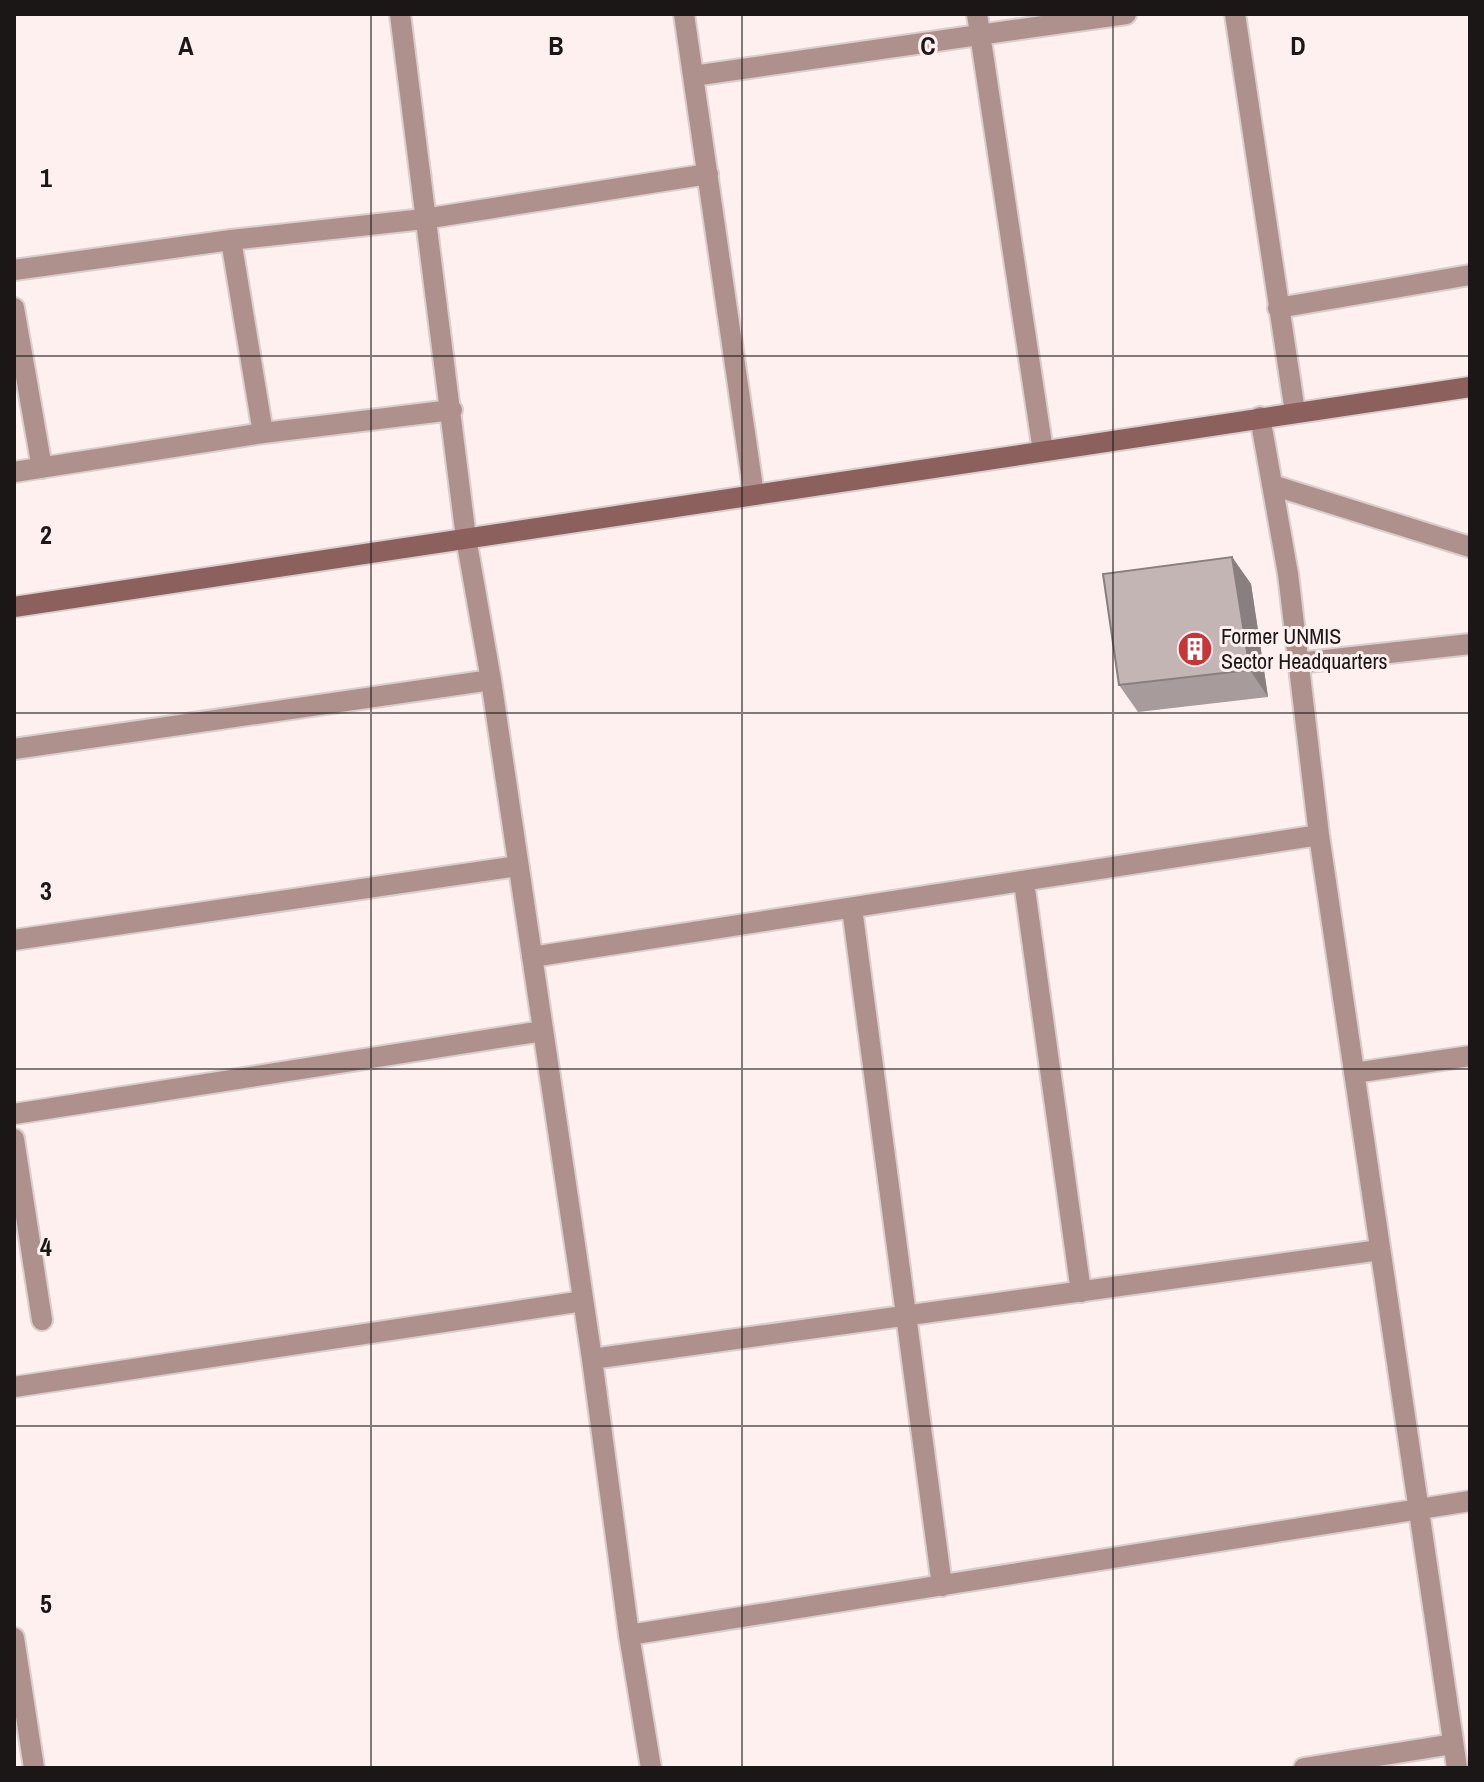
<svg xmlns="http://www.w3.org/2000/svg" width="1484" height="1782" font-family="'Archivo Narrow',sans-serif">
<rect width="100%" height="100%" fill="#fef0ef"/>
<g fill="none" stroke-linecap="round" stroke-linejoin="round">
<defs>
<path id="street" d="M 400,14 L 466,538 L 491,680 L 592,1359 L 629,1635 L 651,1768
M 684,14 L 754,495
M 977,14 L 1043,451
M 1235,14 L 1295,412
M 693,76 L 1126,14
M 231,240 L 263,433
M 14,270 L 231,240 L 424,219 L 708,174
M 14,308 L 42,468
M 1278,308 L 1470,275
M 1260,417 L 1288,574 L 1319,835 L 1457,1768
M 14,472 L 263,433 L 452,410
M 1272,485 L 1470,547
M 1298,663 L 1470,644
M 14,749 L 491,680
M 1024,882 L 1081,1292
M 852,908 L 942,1586
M 14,940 L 518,866
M 532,957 L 1319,835
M 1354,1073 L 1470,1056
M 14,1114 L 543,1031
M 14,1139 L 42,1320
M 592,1359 L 1380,1250
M 14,1387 L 583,1301
M 629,1635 L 1470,1501
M 14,1638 L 34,1768
M 1304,1768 L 1453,1744"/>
<path id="secondary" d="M 14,607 L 1470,387"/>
</defs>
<use href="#street" stroke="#dacdcc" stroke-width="24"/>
<use href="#secondary" stroke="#dacdcc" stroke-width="24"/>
<use href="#street" stroke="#ae908d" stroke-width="20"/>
<use href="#secondary" stroke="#8b605d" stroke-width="20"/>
</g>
<path fill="#a79c9b" d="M 1232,557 L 1251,584 L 1268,697 L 1138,712 L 1119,685 Z"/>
<path fill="#887f7e" d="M 1232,557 L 1251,584 L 1268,697 L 1250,670 Z"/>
<path fill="#c2b5b4" stroke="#887f7e" stroke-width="2" d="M 1232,557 L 1250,670 L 1119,685 L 1103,574 Z"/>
<path fill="none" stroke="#1c1717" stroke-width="2" stroke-opacity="0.55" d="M 371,14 L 371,1768M 742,14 L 742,1768M 1113,14 L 1113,1768M 14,356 L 1470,356M 14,713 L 1470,713M 14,1069 L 1470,1069M 14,1426 L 1470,1426"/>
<defs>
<symbol id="building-disc" viewBox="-11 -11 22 22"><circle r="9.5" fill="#c7373a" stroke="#fef0ef"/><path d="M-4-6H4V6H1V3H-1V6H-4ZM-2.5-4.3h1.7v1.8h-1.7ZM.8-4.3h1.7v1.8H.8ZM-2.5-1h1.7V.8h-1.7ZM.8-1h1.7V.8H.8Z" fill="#fff"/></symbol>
</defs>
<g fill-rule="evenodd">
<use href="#building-disc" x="1175" y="629" width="40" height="40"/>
</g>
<g text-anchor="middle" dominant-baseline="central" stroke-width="6" stroke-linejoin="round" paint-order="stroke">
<g font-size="22" fill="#1c1717" stroke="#fef0ef" text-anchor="start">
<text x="1221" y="636">Former UNMIS<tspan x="1221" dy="25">Sector Headquarters</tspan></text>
</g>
</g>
<g font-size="26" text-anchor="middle" font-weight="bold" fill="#1c1717" stroke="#fef0ef" stroke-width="6" stroke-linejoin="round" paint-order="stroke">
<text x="186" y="55">A</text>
<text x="556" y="55">B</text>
<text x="928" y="55">C</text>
<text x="1298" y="55">D</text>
<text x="46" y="187">1</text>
<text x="46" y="544">2</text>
<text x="46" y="900">3</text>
<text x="46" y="1256">4</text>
<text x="46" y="1613">5</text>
</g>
<rect width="1484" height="1782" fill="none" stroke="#1c1717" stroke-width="32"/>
</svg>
